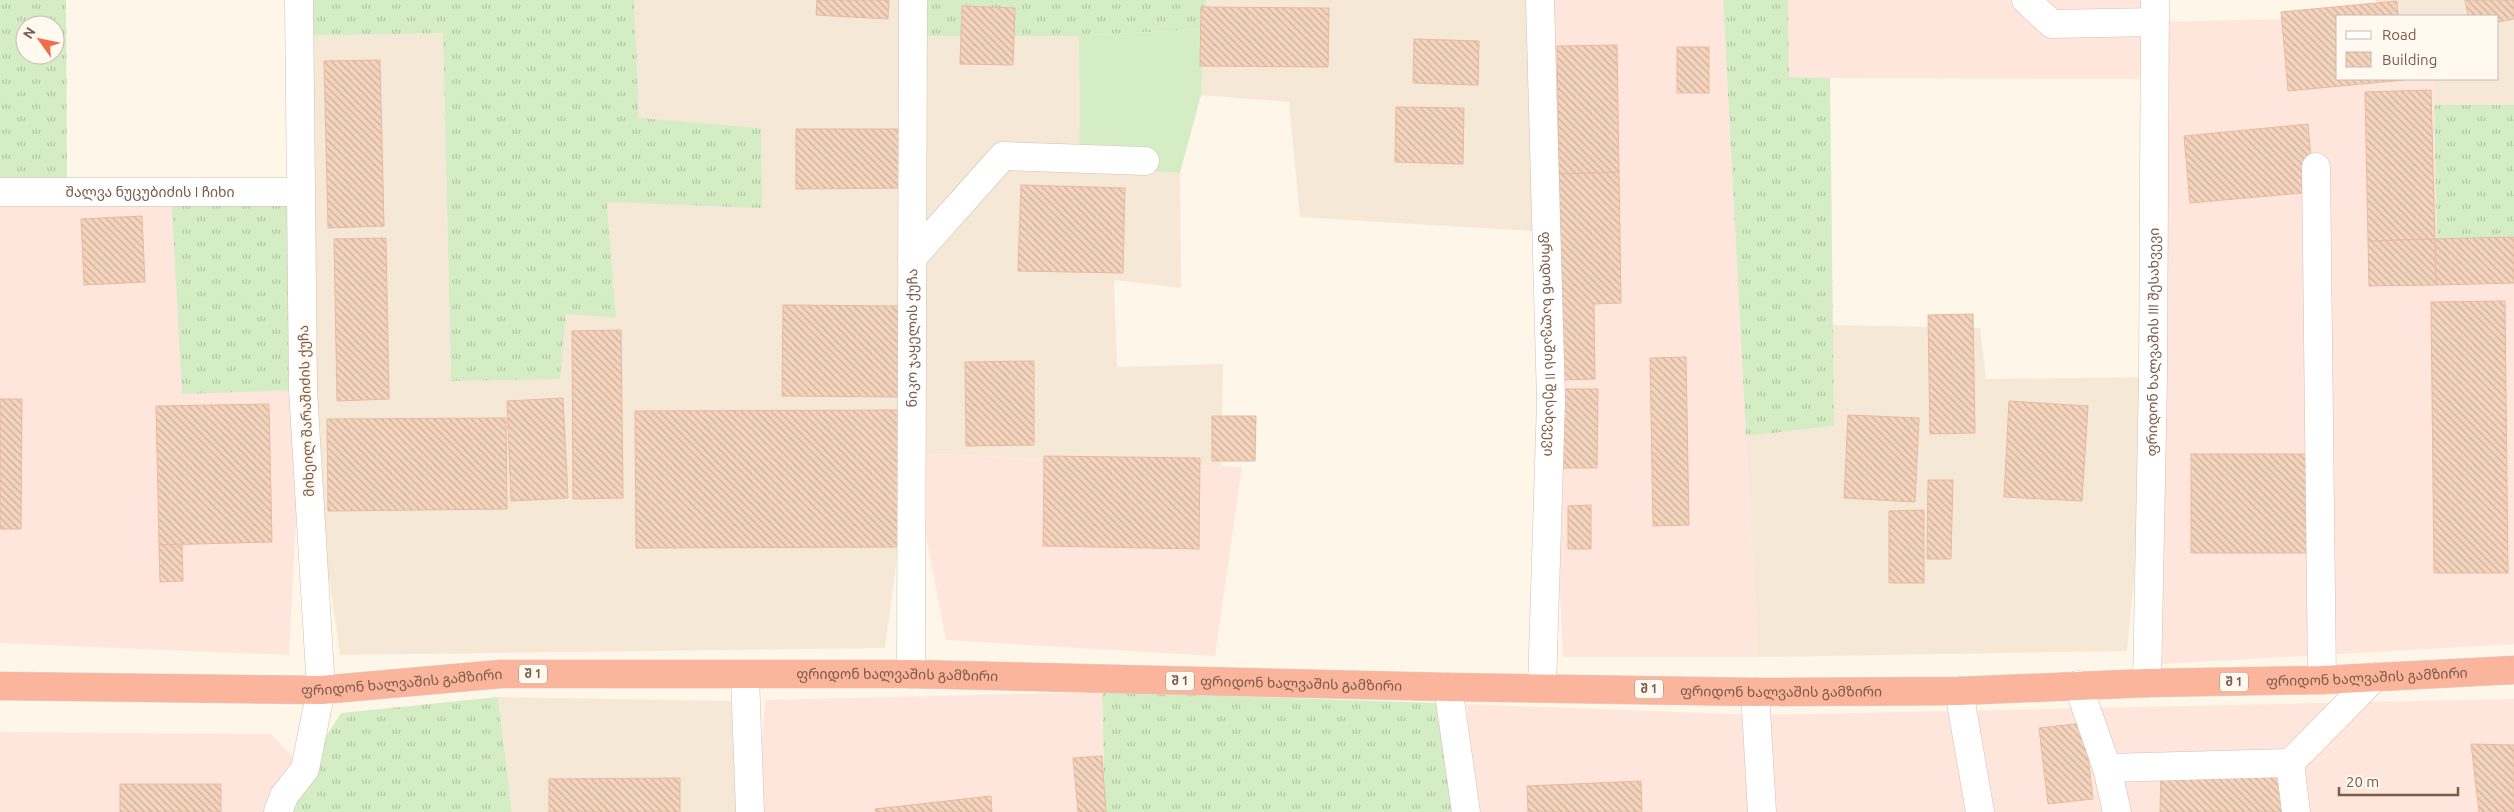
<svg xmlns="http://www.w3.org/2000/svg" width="2514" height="812" viewBox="0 0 2514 812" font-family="Ubuntu,'Noto Sans Georgian',sans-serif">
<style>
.residential{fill:#f6e8d6}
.commercial{fill:#ffe6dc}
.grass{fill:url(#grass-tufts);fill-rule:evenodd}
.garden{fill:#d5edc5}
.building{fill:url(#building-back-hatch);stroke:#e9ba9d}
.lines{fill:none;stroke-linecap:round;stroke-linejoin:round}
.minor-casing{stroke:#d4bfb0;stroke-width:29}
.highway-casing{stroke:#ddd4d0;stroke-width:29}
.minor{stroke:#fff;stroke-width:28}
.highway{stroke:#fbb59c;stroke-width:28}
.labels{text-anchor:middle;stroke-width:4;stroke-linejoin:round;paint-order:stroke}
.shield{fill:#fff9f0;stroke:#a38a7c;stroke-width:1}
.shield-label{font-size:12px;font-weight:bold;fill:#7b5b4a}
.street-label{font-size:14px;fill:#7b5b4a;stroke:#fff9f0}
</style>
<defs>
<pattern id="grass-tufts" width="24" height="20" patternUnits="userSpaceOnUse" patternTransform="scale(1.25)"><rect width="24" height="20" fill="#d5edc5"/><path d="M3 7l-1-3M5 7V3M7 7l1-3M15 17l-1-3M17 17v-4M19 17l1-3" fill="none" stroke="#b2c3a2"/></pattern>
<pattern id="building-back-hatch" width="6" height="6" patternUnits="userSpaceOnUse" patternTransform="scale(1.25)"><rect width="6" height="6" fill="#f5d4be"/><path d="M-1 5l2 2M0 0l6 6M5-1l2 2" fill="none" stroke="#cbaf9c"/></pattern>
</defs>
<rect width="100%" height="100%" fill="#fef6e9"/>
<g class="residential">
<path d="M634,0H913V36H1079L1081,167L1180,173L1181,288L1114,280L1117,367L1223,364L1221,466L911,453L885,648L340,655L303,390L300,36L443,33L451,381L566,314L616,318L607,202L761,129L639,119Z"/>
<path d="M1206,0H1540L1546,232L1300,217L1289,102L1201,95Z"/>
<path d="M2376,0H2514V105H2434V79H2498V16H2377Z"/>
<path d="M1832,325L1980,328L1986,379L2153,377L2127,651L1758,657L1746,436L1834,426Z"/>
<path d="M498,697L731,701L744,812H512Z"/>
</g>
<g class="commercial">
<path d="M1540,0H1723L1758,657H1563L1551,401Z"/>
<path d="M1788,0H2155V22L2338,18V79H2434L2437,243L2514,240V644L2162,664L2155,79L1789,78Z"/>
<path d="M0,192H171L303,390L289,655L0,643Z"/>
<path d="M910,453L1242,467L1215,656L946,640Z"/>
<path d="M1102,692L1105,812H757L765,700Z"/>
<path d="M2514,699V812H1475L1466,704L1761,715Z"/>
<path d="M0,732L271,734L305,769L278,812H0Z"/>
</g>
<g class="grass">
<path d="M0,0H66L67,192H0ZM25,25H55V55H25Z"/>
<path d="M299,0H634L639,118L761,128L762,208L607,202L616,318L566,314L560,379L451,381L443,33L300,36Z"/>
<path d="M913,0H1206L1204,29L1079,36H913Z"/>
<path d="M1723,0H1788L1789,77L1830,78L1834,426L1746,436Z"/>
<path d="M2434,105H2514V240L2437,243Z"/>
<path d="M171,192H300L303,390L182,394Z"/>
<path d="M1102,692L1438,703L1459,812H1105Z"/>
<path d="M498,697L512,812H278L341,713Z"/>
</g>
<path class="garden" d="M1204,29L1201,95L1180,173L1080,167L1079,36Z"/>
<g class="building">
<path d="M817,0H889L888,19L816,15Z"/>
<path d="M2465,0H2514V19L2498,22V16H2468Z"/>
<path d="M2397,1L2398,16H2338V79L2404,80L2288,91L2281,12Z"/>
<path d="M962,6L1015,8L1013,65L960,64Z"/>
<path d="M1201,7L1329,8L1328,67L1200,66Z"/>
<path d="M1414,39L1479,41L1478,85L1413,83Z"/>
<path d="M1617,45L1619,172L1559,174L1557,46Z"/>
<rect x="1677" y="47" width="32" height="46"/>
<path d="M380,60L384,226L328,228L324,61Z"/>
<path d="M2431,90L2435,239L2368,241L2365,92Z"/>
<path d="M1396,107L1464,108L1463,164L1395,162Z"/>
<path d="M2308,124L2314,192L2190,203L2184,136Z"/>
<path d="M796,129H900V188L796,189Z"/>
<path d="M1619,172L1621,303L1594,304L1595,379L1562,380L1559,174Z"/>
<path d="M1021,185L1125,188L1123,273L1018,271Z"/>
<path d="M142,216L145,282L84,285L81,219Z"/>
<path d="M2514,237V283L2436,285L2435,239Z"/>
<path d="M386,238L389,399L337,401L334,239Z"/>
<path d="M2435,239L2436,285L2369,286L2368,241Z"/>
<path d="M2505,301L2508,573H2434L2431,302Z"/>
<path d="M783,305L902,306L901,397L782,396Z"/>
<path d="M1973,314L1975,433L1930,434L1928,315Z"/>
<path d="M621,330L623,498L573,499L572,331Z"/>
<path d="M1686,357L1689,525L1653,526L1650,358Z"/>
<path d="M1034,361V445L966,446L965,362Z"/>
<path d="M1562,389H1598L1597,468H1561Z"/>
<path d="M563,398L568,498L511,501L507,401Z"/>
<path d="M0,399H22L21,529H0Z"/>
<path d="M2009,401L2088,406L2082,501L2004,497Z"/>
<path d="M269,404L272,542L159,545L156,406Z"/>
<path d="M902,410L903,547L636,548L635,411Z"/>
<path d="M1848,415L1919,418L1915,502L1844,498Z"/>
<path d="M1212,416H1256L1255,461H1212Z"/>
<path d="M506,418L507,509L328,511L327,419Z"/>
<rect x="2191" y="454" width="120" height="99"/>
<path d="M1044,456L1200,458L1199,549L1043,546Z"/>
<path d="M1928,480H1953L1951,559H1927Z"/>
<path d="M1591,505V549H1568V506Z"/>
<path d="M1924,510V583H1889V511Z"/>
<path d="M182,544L183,581L160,582L159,545Z"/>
<path d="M2084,723L2093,799L2048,804L2039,728Z"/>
<path d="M2471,744L2514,745V812H2479Z"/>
<path d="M1102,756L1106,812H1078L1073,758Z"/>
<path d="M2161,771H2284L2283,812H2160Z"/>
<path d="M680,778V812H549V779Z"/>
<path d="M1641,781L1642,812H1528L1527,786Z"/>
<rect x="120" y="784" width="101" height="28"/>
<path d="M991,796L992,812H876L875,809Z"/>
</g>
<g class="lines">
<g class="minor-casing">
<g id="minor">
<path id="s1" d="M1540,0L1551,401L1542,687"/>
<path d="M2026,0L2052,24L2155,22"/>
<path d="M2316,167L2322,680"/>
<path id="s2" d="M0,192H300"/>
<path d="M912,258L1003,156L1145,161"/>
<path id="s3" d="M911,674L913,0"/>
<path d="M745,676L750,812"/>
<path id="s4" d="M2147,683L2153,377L2155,0"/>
<path d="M2078,685L2107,768L2117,812"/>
<path d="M1448,687L1466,812"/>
<path d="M1959,691L1980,812"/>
<path d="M1755,692L1762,812"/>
<path d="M2290,763L2296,812"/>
<path d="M2107,768L2290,763L2375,677"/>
<path d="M278,812L284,796L305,769L321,690L303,390L299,0"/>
</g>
</g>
<g class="highway-casing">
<g id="highway">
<path id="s5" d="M0,686L321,690L501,674H911L1448,687L1755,692L1959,691L2147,683L2322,680L2514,670"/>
</g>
</g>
<use href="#minor" class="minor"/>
<use href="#highway" class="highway"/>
</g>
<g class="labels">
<g class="shield">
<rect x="519" y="664.5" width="28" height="19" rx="4"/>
<rect x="1166" y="671.5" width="28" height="19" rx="4"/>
<rect x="2220" y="672.5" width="28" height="19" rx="4"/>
<rect x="1635" y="679.5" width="28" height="19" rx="4"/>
</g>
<g class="shield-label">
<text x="533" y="678">შ 1</text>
<text x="1180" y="685">შ 1</text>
<text x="2234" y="686">შ 1</text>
<text x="1649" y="693">შ 1</text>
</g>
<g class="street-label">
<text dy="5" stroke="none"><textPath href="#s2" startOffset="150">შალვა ნუცუბიძის I ჩიხი</textPath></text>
<text dy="5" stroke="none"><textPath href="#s3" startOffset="336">ნიკო ჯაყელის ქუჩა</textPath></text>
<text dy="5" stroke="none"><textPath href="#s4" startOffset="341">ფრიდონ ხალვაშის III შესახვევი</textPath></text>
<text dy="5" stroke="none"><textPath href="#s1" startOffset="344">ფრიდონ ხალვაშის II შესახვევი</textPath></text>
<text transform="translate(306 411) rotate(-92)" y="5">მიხეილ შარაშიძის ქუჩა</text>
<text dy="5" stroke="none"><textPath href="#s5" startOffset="898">ფრიდონ ხალვაშის გამზირი</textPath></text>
<text dy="5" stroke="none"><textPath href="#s5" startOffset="2368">ფრიდონ ხალვაშის გამზირი</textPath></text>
<text dy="5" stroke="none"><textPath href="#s5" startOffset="402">ფრიდონ ხალვაშის გამზირი</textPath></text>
<text dy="5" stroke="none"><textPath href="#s5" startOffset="1302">ფრიდონ ხალვაშის გამზირი</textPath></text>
<text dy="5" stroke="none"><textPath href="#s5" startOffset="1782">ფრიდონ ხალვაშის გამზირი</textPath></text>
</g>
</g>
<rect x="2336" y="15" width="162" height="65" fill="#fff9f0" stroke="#cabaae"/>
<rect x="2346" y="31" width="25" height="8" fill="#ffffff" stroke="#cabaae"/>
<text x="2382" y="40" font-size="15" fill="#7b5b4a">Road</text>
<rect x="2346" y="52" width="25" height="15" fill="url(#building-back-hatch)" stroke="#cabaae"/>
<text x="2382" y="65" font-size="15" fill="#7b5b4a">Building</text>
<g transform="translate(40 40) rotate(303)"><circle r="24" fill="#fff9f0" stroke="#cabaae"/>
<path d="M0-4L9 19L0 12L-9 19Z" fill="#ef6d47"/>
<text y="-8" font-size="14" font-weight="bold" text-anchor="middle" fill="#7b5b4a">N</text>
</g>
<path d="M2339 787v8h119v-8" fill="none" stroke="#7b5b4a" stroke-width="2.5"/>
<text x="2346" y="787" font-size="15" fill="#7b5b4a" stroke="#fff9f0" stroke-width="4" paint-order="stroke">20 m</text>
</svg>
